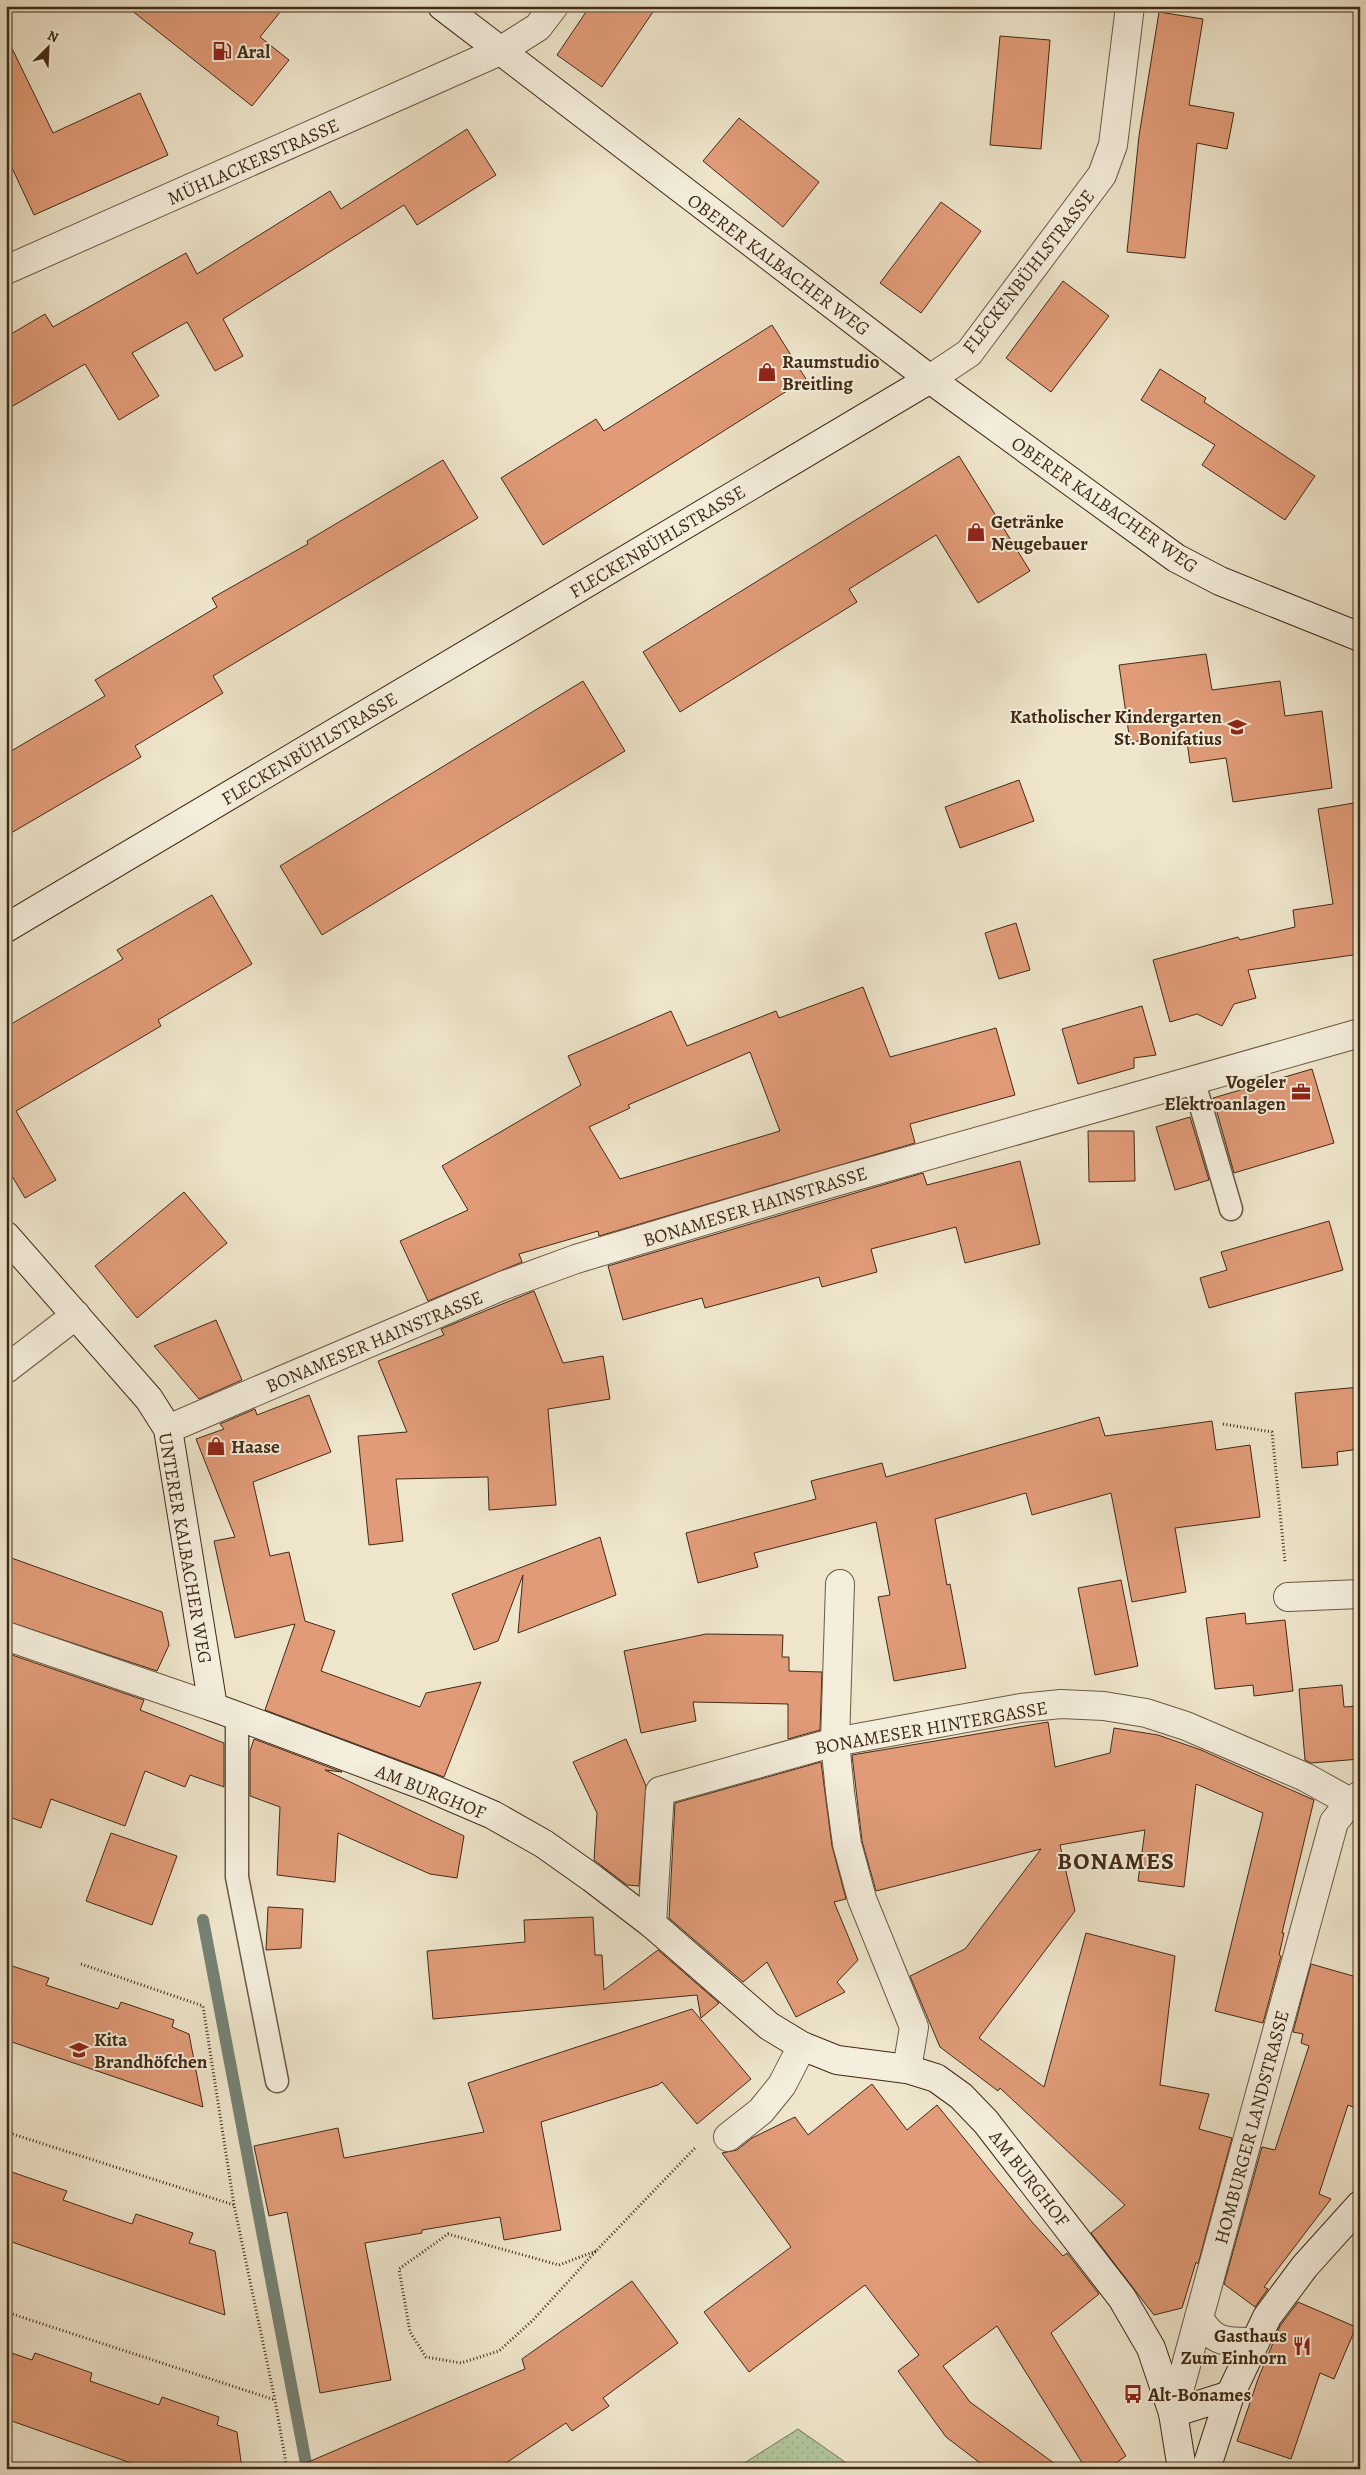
<svg xmlns="http://www.w3.org/2000/svg" width="1366" height="2475" viewBox="0 0 1366 2475" font-family="Alegreya,serif">
<style>
.grass{fill:url(#grass-dots);stroke:#7a7858}
.lines{fill:none;stroke-linecap:round;stroke-linejoin:round}
.stream{stroke:#768375;stroke-width:12}
.building{fill:#e19b78;stroke:#412a15;fill-rule:evenodd}
.lane-casing{stroke:#6c5942;stroke-width:25}
.street-casing{stroke:#6c5942;stroke-width:30}
.secondary-casing{stroke:#412a15;stroke-width:30}
.path{stroke:#412a15;stroke-width:3;stroke-dasharray:1 2.5;stroke-linecap:butt}
.lane{stroke:#f4eedd;stroke-width:22}
.street{stroke:#f4eedd;stroke-width:28}
.secondary{stroke:#f4eedd;stroke-width:28}
.labels{text-anchor:middle;stroke-width:4;stroke-linejoin:round;paint-order:stroke}
.poi-label{font-size:19px;font-weight:bold;fill:#412a15;stroke:#f4eedd;text-anchor:start}
.street-label{font-size:19px;fill:#412a15;stroke:#f4eedd}
.district-label{font-size:24px;font-weight:bold;letter-spacing:1px;fill:#412a15;stroke:#f4eedd}
</style>
<defs>
<pattern id="grass-dots" width="8" height="8" patternUnits="userSpaceOnUse" patternTransform="scale(1.25)"><rect width="8" height="8" fill="#b2c69c"/><path d="M2 2h.1M6 6h.1" fill="none" stroke="#9aaa86" stroke-width="1.8" stroke-linecap="round"/></pattern>
</defs>
<rect width="100%" height="100%" fill="#eee5cb"/>
<filter id="stains"><feTurbulence type="fractalNoise" baseFrequency=".004" numOctaves="4"/><feColorMatrix values="0 0 0 0 .2 0 0 0 0 .09 0 0 0 0 .02 0 0 0 .5 -.17"/></filter>
<radialGradient id="worn" r=".72"><stop offset=".6" stop-color="#630" stop-opacity="0"/><stop offset="1" stop-color="#630" stop-opacity=".3"/></radialGradient>
<path class="grass" d="M798,2429L855,2469H735Z"/>
<g class="lines">
<path class="stream" d="M203,1920L307,2469"/>
</g>
<g class="building">
<path d="M126,6H285L260,37L289,60L252,106Z"/>
<path d="M590,6H657L602,87L557,55Z"/>
<path d="M1159,12L1203,19L1189,105L1234,113L1227,149L1197,143L1185,258L1127,252L1139,136Z"/>
<path d="M6,36L53,133L140,93L168,155L34,215L6,155Z"/>
<path d="M1000,36L1050,40L1041,149L990,145Z"/>
<path d="M739,118L819,182L783,227L703,161Z"/>
<path d="M467,129L496,175L417,225L404,205L223,319L243,356L215,371L187,322L132,353L159,396L119,420L85,364L6,410V337L45,314L53,327L186,253L197,274L330,191L341,209Z"/>
<path d="M941,202L981,231L921,313L880,283Z"/>
<path d="M1063,281L1109,316L1051,392L1006,358Z"/>
<path d="M772,325L806,379L543,545L501,478L596,419L604,431Z"/>
<path d="M1160,369L1206,398L1204,402L1315,476L1285,520L1202,465L1215,445L1141,400Z"/>
<path d="M959,456L1030,571L978,603L936,535L849,589L857,602L680,712L643,652Z"/>
<path d="M443,460L478,518L213,676L223,693L135,746L141,757L6,836V754L105,696L95,680L217,607L212,598L308,544L307,541Z"/>
<path d="M1206,654L1212,690L1280,681L1285,716L1322,711L1332,788L1233,802L1226,758L1190,763L1186,735L1130,742L1119,665Z"/>
<path d="M583,681L625,751L322,935L280,866Z"/>
<path d="M1019,780L1034,821L960,848L945,807Z"/>
<path d="M1360,802V954L1248,970L1256,998L1234,1004L1222,1026L1197,1014L1170,1022L1153,960L1238,937L1240,940L1295,927L1293,910L1333,904L1318,809Z"/>
<path d="M212,895L252,964L158,1020L161,1026L16,1111L56,1180L25,1198L6,1166V1027L123,959L117,950Z"/>
<path d="M1016,923L1030,970L999,979L985,933Z"/>
<path d="M863,987L890,1057L996,1028L1015,1095L910,1124L915,1143L599,1236L598,1231L519,1254L522,1262L428,1301L400,1241L468,1210L442,1166L581,1085L568,1056L671,1011L687,1046L776,1011L779,1018ZM750,1052L780,1131L620,1179L589,1127L630,1108L628,1105Z"/>
<path d="M1142,1006L1156,1055L1134,1058V1068L1078,1084L1062,1029Z"/>
<path d="M1312,1069L1334,1143L1234,1173L1213,1098Z"/>
<path d="M1190,1117L1209,1180L1175,1190L1156,1127Z"/>
<path d="M1088,1131H1134L1135,1181L1089,1182Z"/>
<path d="M1020,1161L1040,1244L965,1263L956,1227L871,1249L877,1272L822,1287L819,1277L705,1308L702,1298L623,1320L608,1266L923,1173L927,1185Z"/>
<path d="M184,1192L227,1243L137,1318L95,1266Z"/>
<path d="M1329,1221L1343,1270L1209,1308L1200,1278L1227,1270L1221,1252Z"/>
<path d="M534,1291L563,1363L603,1356L610,1399L548,1409L556,1505L489,1510L488,1477L396,1479L403,1541L369,1545L358,1436L407,1432L378,1361L444,1335L441,1329Z"/>
<path d="M216,1320L242,1380L199,1399L154,1346Z"/>
<path d="M1360,1387V1449L1337,1452L1338,1465L1302,1468L1295,1393Z"/>
<path d="M309,1395L331,1452L253,1482L270,1556L289,1552L305,1621L335,1631L321,1671L420,1707L426,1693L481,1682L444,1777L265,1710L295,1624L235,1638L214,1541L235,1537L196,1439L224,1429L220,1424L255,1409L257,1415Z"/>
<path d="M1099,1417L1105,1436L1212,1421L1216,1450L1250,1445L1260,1517L1175,1528L1186,1592L1132,1602L1111,1493L1032,1515L1026,1493L935,1519L947,1585L950,1584L966,1668L894,1681L878,1597L890,1595L876,1522L754,1553L758,1567L698,1583L686,1533L816,1499L811,1481L882,1463L886,1477Z"/>
<path d="M600,1537L616,1595L518,1633L523,1575L498,1641L474,1650L452,1594Z"/>
<path d="M6,1556L162,1612L169,1645L157,1671L6,1621Z"/>
<path d="M1121,1580L1138,1666L1095,1675L1078,1588Z"/>
<path d="M1245,1613L1246,1624L1285,1620L1293,1691L1254,1696L1253,1685L1215,1689L1206,1618Z"/>
<path d="M706,1634L783,1635L782,1657H789V1671L822,1672L820,1730L788,1739V1704L693,1702L696,1721L641,1733L624,1651Z"/>
<path d="M6,1653L144,1700L140,1710L224,1743V1787L190,1775L185,1787L145,1771L125,1826L51,1799L41,1828L6,1816Z"/>
<path d="M1342,1685L1344,1707L1360,1706V1759L1311,1763L1305,1760L1299,1689Z"/>
<path d="M1048,1722L1055,1767L1110,1753L1114,1728L1158,1735L1201,1750L1314,1800L1282,1933H1284L1279,1955L1281,1956L1263,2023L1215,2011L1263,1813L1196,1784L1184,1887L1138,1881L1145,1830L1060,1845L1075,1911L979,2038L1044,2087L1086,1933L1175,1956L1160,2085L1209,2094L1199,2129L1232,2138L1198,2264L1196,2262L1182,2308L1154,2315L1091,2233L1125,2205L1000,2088L998,2091L940,2047L910,1976L965,1949L1041,1849L876,1891L862,1841L852,1755Z"/>
<path d="M254,1739L342,1772L325,1770L464,1836L457,1878L430,1874L338,1833L335,1882L277,1875L280,1807L250,1796V1751Z"/>
<path d="M626,1739L646,1786L639,1886L627,1885L594,1860L597,1813L573,1762Z"/>
<path d="M821,1762L832,1846L846,1899L834,1902L858,1960L837,1982L845,1992L796,2017L767,1962L743,1982L669,1918L675,1803Z"/>
<path d="M111,1833L177,1856L152,1925L86,1901Z"/>
<path d="M268,1907L303,1909L301,1948L266,1950Z"/>
<path d="M593,1917L595,1955H602L604,1990L658,1950L719,2003L701,2018L697,1995L433,2019L427,1951L525,1942L524,1920Z"/>
<path d="M6,1964L49,1978L46,1985L118,2009L121,2002L174,2020L172,2027L189,2034L203,2107L6,2040Z"/>
<path d="M1311,1964L1360,1978V2110L1348,2105L1319,2194L1331,2199L1264,2287L1268,2289L1255,2307L1224,2284L1262,2147L1275,2150L1309,2046L1301,2043L1303,2034L1293,2032Z"/>
<path d="M692,2009L751,2079L697,2124L662,2082L658,2085L541,2122L561,2230L504,2240L500,2217L422,2230V2233L365,2243L391,2380L320,2393L287,2212L269,2216L254,2146L338,2128L344,2158L484,2132L468,2083Z"/>
<path d="M872,2084L907,2130L937,2105L1032,2222L1063,2256L1067,2253L1099,2294L1051,2333L1126,2456L1107,2469H1086L997,2326L943,2366L970,2402L1062,2469H988L946,2437L898,2371L919,2355L865,2285L749,2372L704,2312L791,2247L722,2153L737,2150L752,2138L795,2117L808,2135Z"/>
<path d="M6,2170L67,2191L63,2200L97,2212L132,2224L136,2214L193,2233L189,2243L215,2251L225,2315L6,2240Z"/>
<path d="M632,2281L678,2343L603,2398L609,2406L572,2431L566,2423L497,2469H292L525,2369L522,2359Z"/>
<path d="M1298,2302L1356,2327L1334,2379L1320,2373L1291,2459L1237,2441L1258,2379L1280,2326Z"/>
<path d="M6,2351L32,2360L35,2353L92,2373L90,2381L159,2405L162,2397L219,2417L217,2425L237,2432L242,2469H148L6,2419Z"/>
</g>
<g class="lines">
<g class="lane-casing">
<g id="lane">
<path d="M1193,1079L1231,1209"/>
<path d="M237,1716V1877L277,2081"/>
</g>
</g>
<g class="street-casing">
<g id="street">
<path d="M6,270L500,51L538,27L554,6"/>
<path d="M930,379L969,353L1102,175L1113,145L1130,6"/>
<path d="M6,1369L76,1315"/>
<path d="M168,1429L502,1286L576,1259L831,1183L1360,1033"/>
<path d="M840,1584L835,1742L840,1792L847,1844L862,1899L914,2027L907,2069"/>
<path d="M1288,1597L1360,1594"/>
<path d="M6,1636L213,1707"/>
<path d="M652,1924L660,1791L835,1742L1021,1708L1061,1704L1104,1706L1146,1713L1186,1726L1305,1777L1350,1802"/>
<path d="M728,2137L761,2111L782,2085L802,2046"/>
<path d="M1199,2318C1214,2344 1227,2342 1255,2342"/>
<path d="M1173,2413L1334,1822L1350,1802L1360,1795"/>
</g>
</g>
<g class="secondary-casing">
<g id="secondary">
<path d="M442,6L930,379L1176,558L1220,581L1360,637"/>
<path d="M6,928L930,379"/>
<path d="M6,1236L149,1399L168,1429L213,1707L430,1788L493,1815L544,1844L592,1878L652,1924L769,2026L802,2046L837,2060L907,2069L936,2078L961,2096L986,2122L1122,2298L1151,2348L1173,2413L1182,2469"/>
<path d="M1173,2413L1230,2395"/>
<path d="M1206,2469L1230,2395L1267,2317L1305,2266L1360,2205"/>
</g>
</g>
<g class="path">
<path d="M1223,1424L1272,1432L1285,1562"/>
<path d="M81,1964L203,2006L234,2205L275,2400L287,2469"/>
<path d="M6,2132L234,2205"/>
<path d="M596,2251L559,2265L448,2234L399,2269L410,2332L426,2357L461,2363L499,2351L533,2320L596,2251L695,2148"/>
<path d="M6,2312L275,2400"/>
</g>
<use href="#lane" class="lane"/>
<use href="#street" class="street"/>
<use href="#secondary" class="secondary"/>
</g>
<defs>
<g id="fuel-bare" transform="scale(1.5)"><path d="M-5.5-6h7V0h2V4h1.3V-2.5L3-4.5l.8-.8L6-3V5H2.5V1h-1V6h-7ZM-4.2-4.7v3.2H.2V-4.7Z" fill="#8f2418" stroke="#f4eedd" stroke-width="2.5" paint-order="stroke"/></g>
<g id="shop-bare" transform="scale(1.5)"><path d="M-5-2.5h2.3a2.7 3.5 0 0 1 5.4 0H5L5.5 6h-11ZM-1.5-2.5h3a1.5 2.3 0 0 0-3 0Z" fill="#8f2418" stroke="#f4eedd" stroke-width="2.5" paint-order="stroke"/></g>
<g id="school-bare" transform="scale(1.5)"><path d="M0-5L7-2L0 1L-7-2ZM-4 1L0 2.5L4 1V4Q0 6-4 4Z" fill="#8f2418" stroke="#f4eedd" stroke-width="2.5" paint-order="stroke"/></g>
<g id="office-bare" transform="scale(1.5)"><path d="M-6-3h4V-5.5h4V-3h4V5H-6ZM-1-4.5V-3h2v-1.5ZM-6 0V1H6V0Z" fill="#8f2418" stroke="#f4eedd" stroke-width="2.5" paint-order="stroke"/></g>
<g id="restaurant-bare" transform="scale(1.5)"><path d="M-5-6h1v4h1v-4h1v4h1v-4h1v5L-1.5 .5V6h-2V.5L-5-1ZM5-6V6H3V1.5H1.5Q1.5-4 5-6Z" fill="#8f2418" stroke="#f4eedd" stroke-width="2.5" paint-order="stroke"/></g>
<g id="bus-bare" transform="scale(1.5)"><path d="M-5-6H5V4H4V6H2V4H-2V6H-4V4H-5ZM-3.5-4V0h7V-4ZM-3.5 1.2v1.5H-2V1.2ZM2 1.2v1.5H3.5V1.2Z" fill="#8f2418" stroke="#f4eedd" stroke-width="2.5" paint-order="stroke"/></g>
</defs>
<g fill-rule="evenodd">
<use href="#fuel-bare" x="222" y="51"/>
<use href="#shop-bare" x="767" y="372"/>
<use href="#shop-bare" x="976" y="532"/>
<use href="#school-bare" x="1237" y="727"/>
<use href="#office-bare" x="1301" y="1092"/>
<use href="#shop-bare" x="216" y="1446"/>
<use href="#school-bare" x="79" y="2050"/>
<use href="#restaurant-bare" x="1302" y="2346"/>
<use href="#bus-bare" x="1133" y="2394"/>
</g>
<g class="labels">
<g class="poi-label">
<text x="237" y="58">Aral</text>
<text x="782" y="368">Raumstudio<tspan x="782" dy="22">Breitling</tspan></text>
<text x="991" y="528">Getränke<tspan x="991" dy="22">Neugebauer</tspan></text>
<text x="1222" y="723" text-anchor="end">Katholischer Kindergarten<tspan x="1222" dy="22">St. Bonifatius</tspan></text>
<text x="1286" y="1088" text-anchor="end">Vogeler<tspan x="1286" dy="22">Elektroanlagen</tspan></text>
<text x="231" y="1453">Haase</text>
<text x="94" y="2046">Kita<tspan x="94" dy="22">Brandhöfchen</tspan></text>
<text x="1287" y="2342" text-anchor="end">Gasthaus<tspan x="1287" dy="22">Zum Einhorn</tspan></text>
<text x="1148" y="2401">Alt-Bonames</text>
</g>
<g class="street-label">
<text transform="translate(253 161) rotate(-24)" y="7">MÜHLACKERSTRASSE</text>
<text transform="translate(779 264) rotate(37)" y="7">OBERER KALBACHER WEG</text>
<text transform="translate(1028 271) rotate(-52)" y="7">FLECKENBÜHLSTRASSE</text>
<text transform="translate(1105 504) rotate(35)" y="7">OBERER KALBACHER WEG</text>
<text transform="translate(657 541) rotate(-31)" y="7">FLECKENBÜHLSTRASSE</text>
<text transform="translate(309 748) rotate(-31)" y="7">FLECKENBÜHLSTRASSE</text>
<text transform="translate(755 1206) rotate(-17)" y="7">BONAMESER HAINSTRASSE</text>
<text transform="translate(374 1341) rotate(-23)" y="7">BONAMESER HAINSTRASSE</text>
<text transform="translate(186 1548) rotate(80)" y="7">UNTERER KALBACHER WEG</text>
<text transform="translate(931 1727) rotate(-10)" y="7">BONAMESER HINTERGASSE</text>
<text transform="translate(431 1791) rotate(22)" y="7">AM BURGHOF</text>
<text transform="translate(1251 2127) rotate(-75)" y="7">HOMBURGER LANDSTRASSE</text>
<text transform="translate(1030 2178) rotate(52)" y="7">AM BURGHOF</text>
</g>
<g class="district-label">
<text x="1116" y="1869">BONAMES</text>
</g>
</g>
<rect width="1366" height="2475" fill="none" stroke="#eee5cb" stroke-width="25"/>
<rect x="8" y="8" width="1351" height="2460" fill="none" stroke="#412a15" stroke-width="2.5"/>
<rect x="12" y="12" width="1341" height="2450" fill="none" stroke="#412a15"/>
<g transform="translate(48 48) rotate(24)" stroke="#f4eedd" stroke-width="4" paint-order="stroke">
<path d="M0-4L9 19L0 12L-9 19Z" fill="#412a15"/>
<text y="-8" font-size="14" font-weight="bold" text-anchor="middle" fill="#412a15">N</text>
</g>
<rect width="100%" height="100%" filter="url(#stains)"/>
<rect width="100%" height="100%" fill="url(#worn)"/>
</svg>
